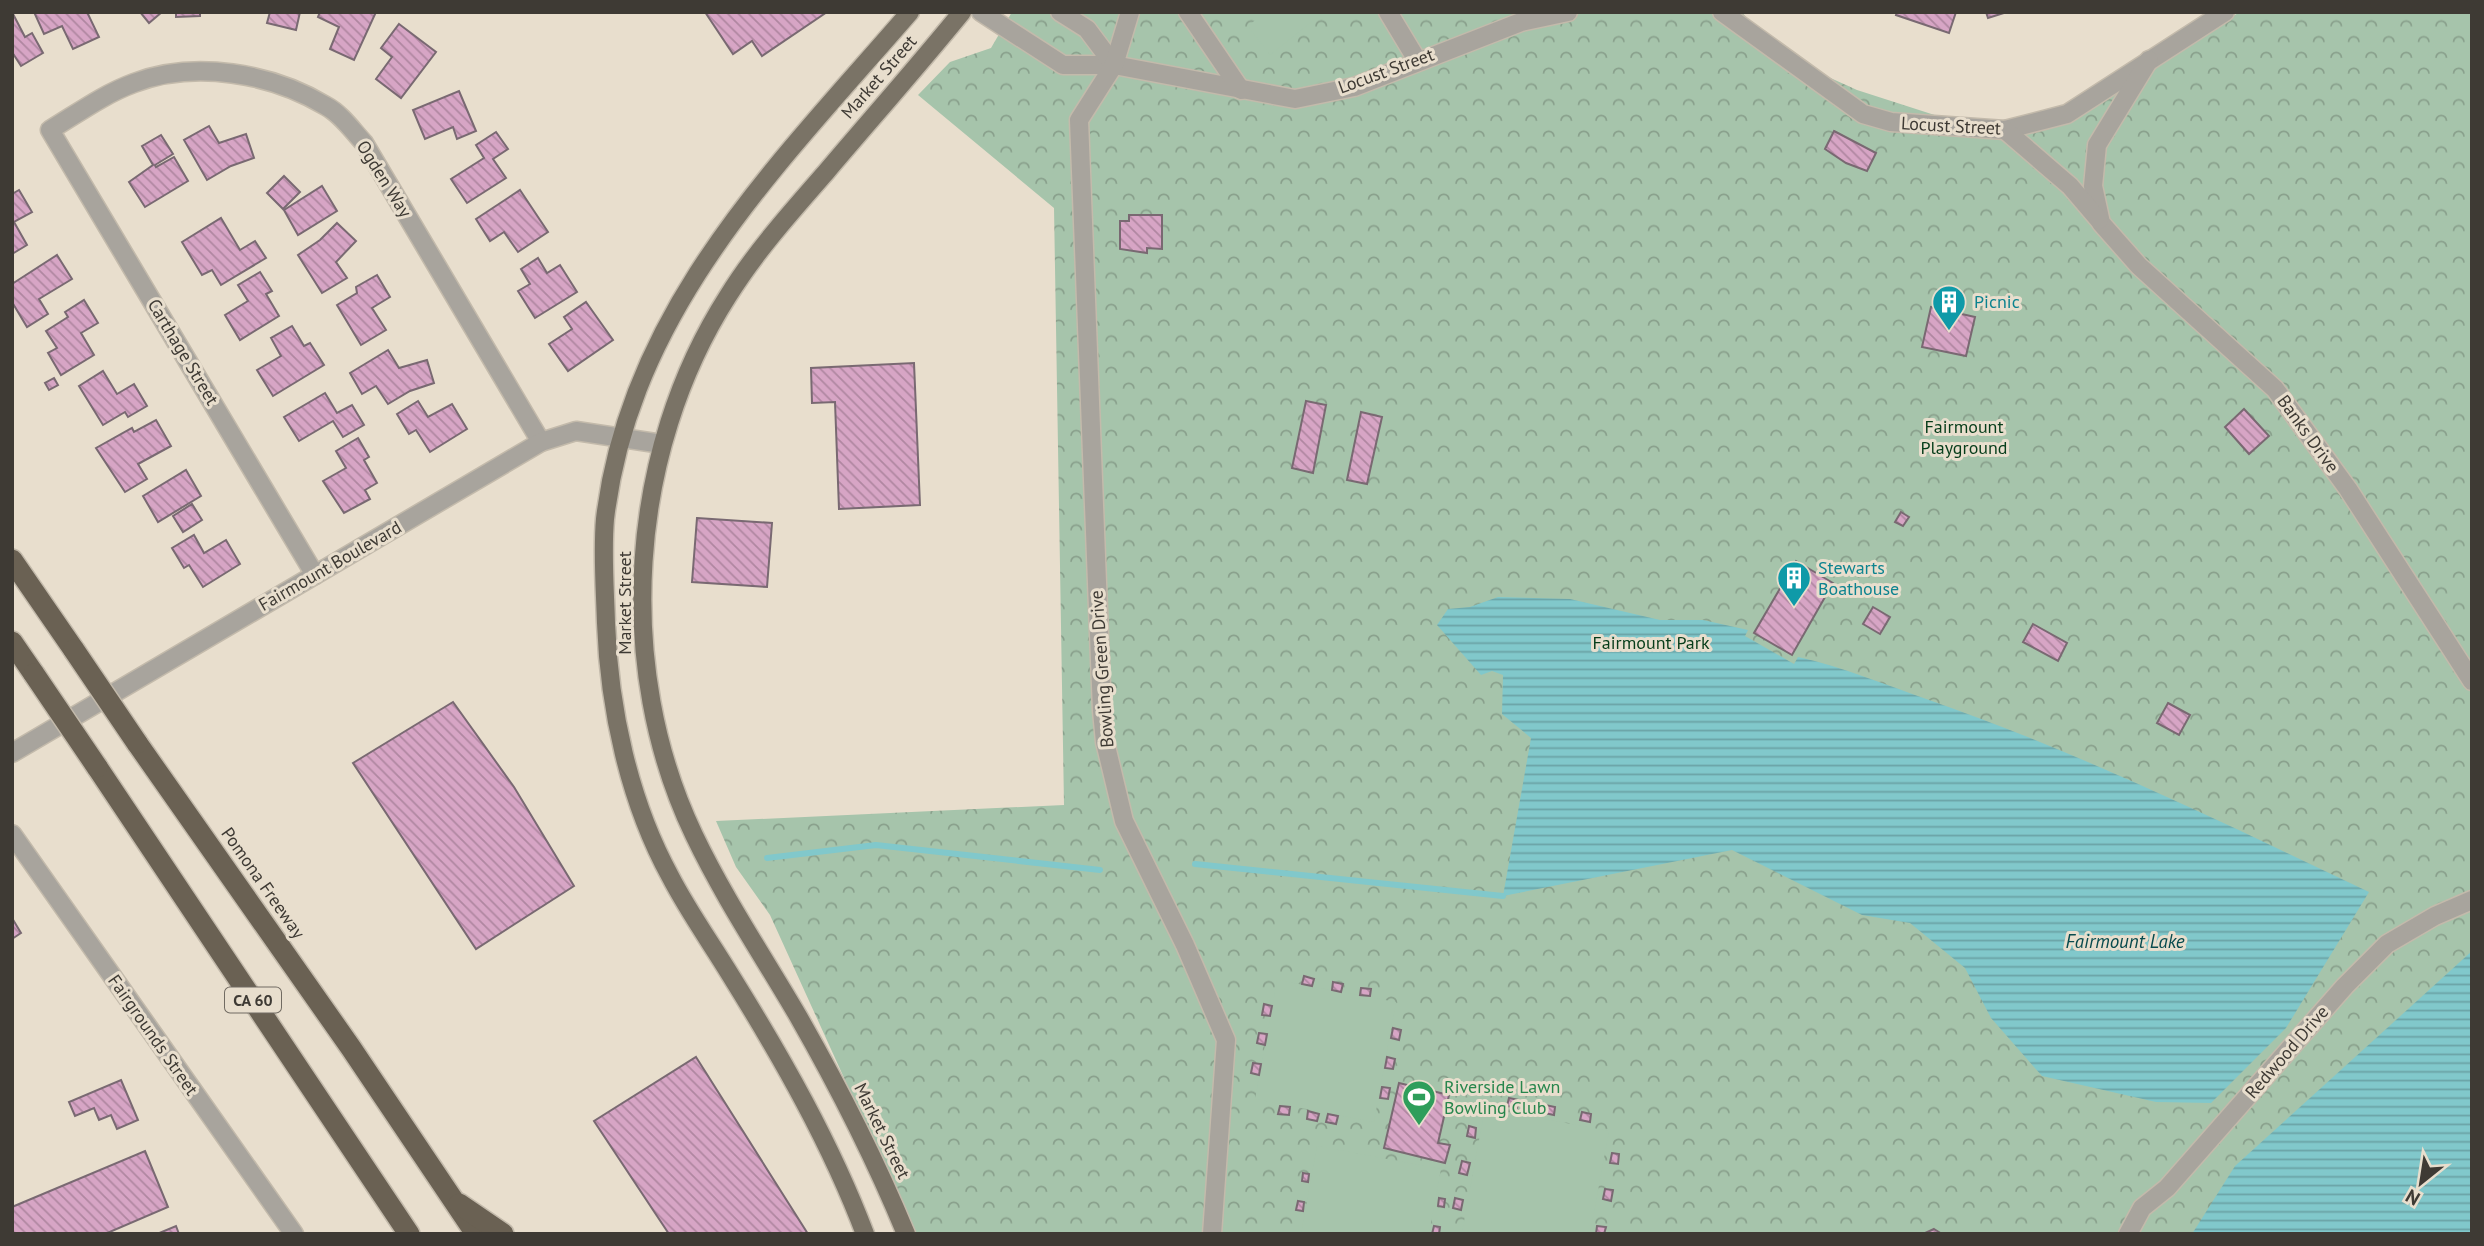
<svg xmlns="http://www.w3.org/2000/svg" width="2484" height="1246" viewBox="0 0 2484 1246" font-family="'PT Sans',sans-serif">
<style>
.park{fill:url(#park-crowns)}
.pitch{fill:#a6c4ab}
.water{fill:url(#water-rules)}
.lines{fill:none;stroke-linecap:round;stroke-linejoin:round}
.stream{stroke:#81c8cb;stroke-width:6}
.building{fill:url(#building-back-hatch);stroke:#796972;stroke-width:2}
.minor-casing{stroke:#c3baab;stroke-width:21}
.major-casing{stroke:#c3baab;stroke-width:21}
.highway-casing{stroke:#c3baab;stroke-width:24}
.minor{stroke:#a8a49d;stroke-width:18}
.major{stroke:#7a7366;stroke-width:18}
.highway{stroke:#6a6153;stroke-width:21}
.highway-bridge-casing{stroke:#c3baab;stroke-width:24;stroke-linecap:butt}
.highway-bridge{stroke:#6a6153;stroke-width:21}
.labels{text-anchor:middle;stroke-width:6;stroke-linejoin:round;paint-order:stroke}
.shield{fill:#e8decd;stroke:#716b62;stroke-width:2}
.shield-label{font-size:16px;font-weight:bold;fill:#3e3a34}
.street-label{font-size:18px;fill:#3e3a34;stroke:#e8decd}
.culture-label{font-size:18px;fill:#0d838f;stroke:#e8decd;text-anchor:start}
.park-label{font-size:18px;fill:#063d1a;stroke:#e8decd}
.leisure-label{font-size:18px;fill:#27864d;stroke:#e8decd;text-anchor:start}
.water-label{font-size:19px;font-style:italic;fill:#084b4e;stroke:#e8decd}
</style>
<defs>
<pattern id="park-crowns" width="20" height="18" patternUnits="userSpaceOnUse" patternTransform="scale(1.75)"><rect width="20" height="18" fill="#a6c4ab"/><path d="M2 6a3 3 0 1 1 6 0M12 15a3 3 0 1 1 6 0" fill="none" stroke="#89a08c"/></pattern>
<pattern id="water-rules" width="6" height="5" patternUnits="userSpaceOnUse" patternTransform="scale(1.75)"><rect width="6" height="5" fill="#81c8cb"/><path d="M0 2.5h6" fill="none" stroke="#6ba3a6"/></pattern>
<pattern id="building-back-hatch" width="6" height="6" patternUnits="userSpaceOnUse" patternTransform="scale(1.75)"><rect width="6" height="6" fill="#d7a5c5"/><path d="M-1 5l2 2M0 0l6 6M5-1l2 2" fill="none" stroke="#b087a1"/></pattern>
</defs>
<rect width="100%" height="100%" fill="#e8decd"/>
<path class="park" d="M1012,12H1742L1755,29L1804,66L1857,90L1978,129L2037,121L2139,71L2240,12H2472V1234H915L770,915L736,867L716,821L1064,805L1054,208L918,95L950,62L991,48Z"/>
<g class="pitch">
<path d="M1265,12H1324L1270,55L1248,26Z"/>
<path d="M1277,980L1396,1002L1374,1122L1255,1099Z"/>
<path d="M1485,1108L1609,1131L1590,1234L1462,1232Z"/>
<path d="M1317,1146L1441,1169L1429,1234H1301Z"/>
</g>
<g class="water">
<path d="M1498,597L1570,599L1660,620H1703L1748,630L1745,636L1794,664L1798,657C1843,667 1886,685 1929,700C2081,753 2224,823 2369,892L2286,1028L2211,1103L2156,1102L2042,1076L1991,1018L1965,968L1910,923L1862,915L1732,850L1503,896L1531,738L1502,714L1503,675L1492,671L1481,675L1437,625L1448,609L1470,607Z"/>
<path d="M2472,951V1234H2192L2235,1166Z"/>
</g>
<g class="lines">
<g class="stream">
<path d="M767,858L876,845L1100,870"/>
<path d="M1195,864L1503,896"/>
</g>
</g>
<g class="building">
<path d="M12,12L25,37L32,33L43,53L21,66L12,52Z"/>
<path d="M34,12H87L99,37L73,49L62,26L44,34Z"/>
<path d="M140,12H162L149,23Z"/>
<path d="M176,12H200V16L176,17Z"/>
<path d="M270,12H300L296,30L267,23Z"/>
<path d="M320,12H376L354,60L330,49L339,27L318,17Z"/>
<path d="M705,12H827L762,56L752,41L733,54Z"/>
<path d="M1897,12H1956L1949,33L1896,15Z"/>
<path d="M1986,12H2007L1988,18Z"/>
<path d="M399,24L436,52L401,98L376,79L392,57L381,48Z"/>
<path d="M459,91L476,131L457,139L453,127L425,139L413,110Z"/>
<path d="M209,126L219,143L246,134L254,158L231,166L207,180L184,140Z"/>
<path d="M1834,131L1876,153L1867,171L1846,163L1825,149Z"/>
<path d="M496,132L508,149L493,159L506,178L467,203L451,179L484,158L476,145Z"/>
<path d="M161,135L173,154L155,165L156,167L174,157L188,181L145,207L129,182L153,165L142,146Z"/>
<path d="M284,176L300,192L283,209L267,193Z"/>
<path d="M322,186L337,211L298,235L284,210Z"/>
<path d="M19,190L32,212L14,222L27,245L12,254V194Z"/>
<path d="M520,190L548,232L518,252L504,232L490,241L476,219Z"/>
<path d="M1129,215H1162V249L1147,248V253L1120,249V221H1129Z"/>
<path d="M221,218L240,250L255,241L266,258L221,285L212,270L202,275L182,242Z"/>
<path d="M337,223L356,241L336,262L347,278L322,293L298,255L320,240Z"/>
<path d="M57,255L72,279L39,299L48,314L27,327L12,302V284Z"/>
<path d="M538,258L547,273L560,265L577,292L535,318L518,291L530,284L521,269Z"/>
<path d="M260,272L272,291L266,294L279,316L240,340L225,315L248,301L238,285Z"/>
<path d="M377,275L390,297L372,308L386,330L361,345L337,305L357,293L356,287Z"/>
<path d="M84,300L98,323L81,333L94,355L61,375L48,353L57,348L46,331L68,317L65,312Z"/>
<path d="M586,302L613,340L568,371L549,344L572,329L564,317Z"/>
<path d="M1931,307L1975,317L1966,356L1922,347Z"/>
<path d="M292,326L304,346L310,343L324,365L273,396L257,370L281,356L271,338Z"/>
<path d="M388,350L399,368L427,360L434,383L410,391L388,404L376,386L362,394L350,373Z"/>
<path d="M914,363L920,505L839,509L835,402L812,403L811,368Z"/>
<path d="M103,371L117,394L134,384L147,406L128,417L125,412L103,425L79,386Z"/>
<path d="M54,378L58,385L49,390L45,383Z"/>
<path d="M325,393L337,413L352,405L364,425L343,437L333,421L299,441L284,417Z"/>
<path d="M418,401L428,417L452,404L467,429L430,452L416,430L409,434L397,414Z"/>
<path d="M1306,401L1326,405L1313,473L1292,468Z"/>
<path d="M2244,409L2269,436L2249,454L2225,427Z"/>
<path d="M1361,412L1382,417L1367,484L1347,480Z"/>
<path d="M156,420L171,446L138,464L147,479L125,492L96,448L132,428L134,432Z"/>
<path d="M358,438L369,457L364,460L377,483L365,490L370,499L344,513L323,481L346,468L336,451Z"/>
<path d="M186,470L201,496L158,522L143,496Z"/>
<path d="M192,504L202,520L183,532L173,516Z"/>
<path d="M1901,512L1909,517L1903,526L1895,522Z"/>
<path d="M697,518L772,523L767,587L692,582Z"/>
<path d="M194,535L204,553L226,540L240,564L203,587L189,565L184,568L172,548Z"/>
<path d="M1796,561L1833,583L1792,655L1754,633Z"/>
<path d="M1873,607L1890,617L1880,634L1863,624Z"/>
<path d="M2033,624L2067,643L2058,661L2023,642Z"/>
<path d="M453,702L514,787L574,886L476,949L353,763Z"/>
<path d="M2168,703L2190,715L2179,735L2157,723Z"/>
<path d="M12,918L21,933L12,939Z"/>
<path d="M1304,976L1314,979L1312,986L1302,984Z"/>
<path d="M1333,982L1343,984L1341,992L1332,990Z"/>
<path d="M1361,988L1371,989L1370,996L1360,995Z"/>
<path d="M1264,1004L1272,1006L1270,1016L1262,1015Z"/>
<path d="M1393,1028L1401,1030L1399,1040L1391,1038Z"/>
<path d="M1259,1033L1267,1034L1265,1045L1257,1043Z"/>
<path d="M696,1057L808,1234H669L594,1121Z"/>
<path d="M1387,1057L1395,1059L1393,1069L1385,1068Z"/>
<path d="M1253,1063L1261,1064L1259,1075L1251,1073Z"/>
<path d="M121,1080L138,1120L117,1129L111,1115L99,1120L94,1108L75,1116L69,1102Z"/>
<path d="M1399,1083L1449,1095L1438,1143L1450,1145L1445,1163L1384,1148Z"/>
<path d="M1382,1087L1390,1088L1388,1099L1380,1098Z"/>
<path d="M1509,1098L1519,1100L1517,1108L1507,1106Z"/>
<path d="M1545,1105L1555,1107L1554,1115L1544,1113Z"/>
<path d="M1280,1106L1290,1107L1289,1115L1278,1114Z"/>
<path d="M1308,1111L1319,1114L1317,1121L1307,1119Z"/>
<path d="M1582,1112L1591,1114L1590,1122L1580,1120Z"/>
<path d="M1328,1114L1338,1116L1336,1124L1326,1122Z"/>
<path d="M1469,1126L1476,1128L1475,1138L1467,1136Z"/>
<path d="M145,1151L168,1207L105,1234H12V1207Z"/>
<path d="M1612,1153L1619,1154L1618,1164L1610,1163Z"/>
<path d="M1462,1161L1470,1163L1467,1175L1459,1173Z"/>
<path d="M1303,1173L1309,1174L1308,1182L1302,1181Z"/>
<path d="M1605,1189L1613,1190L1611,1201L1603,1199Z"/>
<path d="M1439,1198L1445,1199L1444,1207L1438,1206Z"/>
<path d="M1455,1198L1463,1200L1461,1210L1453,1208Z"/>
<path d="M1298,1201L1304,1202L1303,1211L1296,1210Z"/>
<path d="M176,1226L179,1234H157Z"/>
<path d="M1434,1226L1440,1227L1439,1234H1432Z"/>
<path d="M1597,1226L1606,1227L1604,1234H1596Z"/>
<path d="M1934,1229L1942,1234H1923Z"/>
</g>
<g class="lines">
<g class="minor-casing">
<g id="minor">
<path d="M981,12L1063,65H1114L1295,99L1354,87L1521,22L1568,12"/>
<path d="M1060,12L1087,29L1114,65"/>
<path d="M1130,12L1114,65L1079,120L1102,711L1105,742L1124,821L1185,945L1226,1040L1212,1234"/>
<path d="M1188,12L1241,90"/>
<path d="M1388,12L1417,60"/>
<path d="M1722,12L1863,114L1891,122L2005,130L2067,114L2225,12"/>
<path d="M2149,60L2097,145L2093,186L2101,223L2139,266L2275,389L2348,489L2472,681"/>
<path d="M2005,130L2070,186L2099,220"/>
<path d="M315,575L50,130C78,113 104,94 134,83C195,60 271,73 326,106C341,114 352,130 364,143L541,442"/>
<path d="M12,753L541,442L576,431L662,444"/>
<path d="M12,834L294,1234"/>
<path d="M2128,1234L2142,1208L2167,1188L2345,986L2387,944L2435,916L2472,900"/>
</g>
</g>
<g class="major-casing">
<g id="major">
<path d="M865,1234C831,1144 782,1058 731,976C711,943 688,911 670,876C629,801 609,708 606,623C605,589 602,553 605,519C630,308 778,165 910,12"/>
<path d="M906,1234C875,1159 838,1086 798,1016C763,956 724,898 694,835C614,668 628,452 728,296C756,251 792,211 827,171C872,118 918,66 962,12"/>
</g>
</g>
<g class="highway-casing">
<g id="highway">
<path d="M12,560L74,650"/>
<path d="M12,642L34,674"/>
<path d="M137,743L351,1048L476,1234"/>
<path d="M97,767L409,1234"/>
<path d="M459,1204L503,1234"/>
</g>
</g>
<use href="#minor" class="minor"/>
<use href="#major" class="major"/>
<use href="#highway" class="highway"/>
<g class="highway-bridge-casing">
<g id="highway-bridge">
<path d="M74,650L137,743"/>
<path d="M34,674L97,767"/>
</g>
</g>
<use href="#highway-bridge" class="highway-bridge"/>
</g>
<defs>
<g id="building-pin" transform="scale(1.75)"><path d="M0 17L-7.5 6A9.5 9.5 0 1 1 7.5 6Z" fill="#0f9aa8" stroke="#e8decd"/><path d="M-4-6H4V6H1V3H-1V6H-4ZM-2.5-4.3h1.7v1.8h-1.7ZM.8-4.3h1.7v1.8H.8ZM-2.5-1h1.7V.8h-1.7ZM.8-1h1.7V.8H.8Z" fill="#fff"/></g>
<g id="stadium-pin" transform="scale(1.75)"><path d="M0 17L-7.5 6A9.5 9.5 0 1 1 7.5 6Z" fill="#2e9e5b" stroke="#e8decd"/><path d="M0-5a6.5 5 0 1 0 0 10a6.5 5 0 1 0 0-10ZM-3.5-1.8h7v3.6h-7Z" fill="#fff"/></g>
</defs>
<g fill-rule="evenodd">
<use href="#building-pin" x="1949" y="302"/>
<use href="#building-pin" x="1794" y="578"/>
<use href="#stadium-pin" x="1419" y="1097"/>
</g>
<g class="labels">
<rect class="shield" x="225" y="987.5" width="56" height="25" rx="5"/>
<g class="shield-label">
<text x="253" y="1006">CA 60</text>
</g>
<g class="street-label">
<text transform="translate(1386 71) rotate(-20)" y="6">Locust Street</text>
<text transform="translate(879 77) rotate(-49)" y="6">Market Street</text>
<text transform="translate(1951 126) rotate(3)" y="6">Locust Street</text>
<text transform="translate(384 179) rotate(58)" y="6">Ogden Way</text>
<text transform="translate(183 352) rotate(59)" y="6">Carthage Street</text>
<text transform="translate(2308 434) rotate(54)" y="6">Banks Drive</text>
<text transform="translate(330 566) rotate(-30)" y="6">Fairmount Boulevard</text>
<text transform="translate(625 603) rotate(-90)" y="6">Market Street</text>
<text transform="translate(1102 669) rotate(-94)" y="6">Bowling Green Drive</text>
<text transform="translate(263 883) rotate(55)" y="6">Pomona Freeway</text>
<text transform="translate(153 1035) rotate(55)" y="6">Fairgrounds Street</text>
<text transform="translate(2287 1052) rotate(-49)" y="6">Redwood Drive</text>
<text transform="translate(882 1131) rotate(64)" y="6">Market Street</text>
</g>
<g class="culture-label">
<text x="1974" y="308">Picnic</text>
<text x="1818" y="574">Stewarts<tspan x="1818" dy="21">Boathouse</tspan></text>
</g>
<g class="park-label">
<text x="1964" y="433">Fairmount<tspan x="1964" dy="21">Playground</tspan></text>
<text x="1651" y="649">Fairmount Park</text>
</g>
<g class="leisure-label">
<text x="1444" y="1093">Riverside Lawn<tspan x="1444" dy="21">Bowling Club</tspan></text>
</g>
<g class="water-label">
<text x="2125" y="948">Fairmount Lake</text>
</g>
</g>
<rect width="2484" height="1246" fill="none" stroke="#3e3a34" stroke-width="28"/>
<g transform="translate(2421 1183) rotate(210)" stroke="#e8decd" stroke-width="5" paint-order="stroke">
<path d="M0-5L12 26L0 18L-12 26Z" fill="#3e3a34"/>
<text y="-10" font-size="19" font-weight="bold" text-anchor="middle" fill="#3e3a34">N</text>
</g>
</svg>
